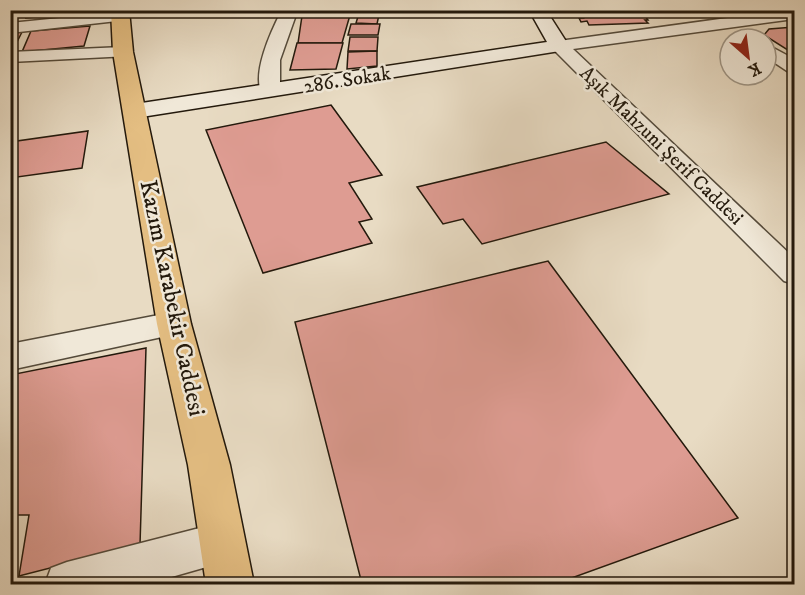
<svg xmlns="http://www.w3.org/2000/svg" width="805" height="595" viewBox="0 0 805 595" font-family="'IM FELL DW Pica',serif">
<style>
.building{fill:#de9c92;stroke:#23190c;stroke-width:1.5}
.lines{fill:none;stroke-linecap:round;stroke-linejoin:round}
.street-casing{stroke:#544a3a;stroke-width:3}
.secondary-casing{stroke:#23190c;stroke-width:3}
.primary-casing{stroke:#23190c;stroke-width:3}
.street{fill:#f0e8d8;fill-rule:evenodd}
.secondary{fill:#f0e8d8;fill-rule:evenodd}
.primary{fill:#e4be82;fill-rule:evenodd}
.labels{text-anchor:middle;stroke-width:5;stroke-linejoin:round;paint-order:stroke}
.far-street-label{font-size:20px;fill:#23190c;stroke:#f0e8d8}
.street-label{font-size:24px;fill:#23190c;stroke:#f0e8d8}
</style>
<rect width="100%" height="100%" fill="#e8dbc3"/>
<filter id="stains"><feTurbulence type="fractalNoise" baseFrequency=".00333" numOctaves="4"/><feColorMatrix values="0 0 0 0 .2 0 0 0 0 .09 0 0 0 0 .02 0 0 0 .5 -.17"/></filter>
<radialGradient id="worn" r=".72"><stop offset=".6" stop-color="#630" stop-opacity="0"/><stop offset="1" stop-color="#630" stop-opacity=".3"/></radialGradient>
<g class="building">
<path d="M29,10H48L46,16L26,18Z"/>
<path d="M360,10H380L377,24L356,23Z"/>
<path d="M574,10H639L636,11L641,16H645L648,20H645L648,23L589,25L587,21L581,22L579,18H583Z"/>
<path d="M350,15L342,43H298L302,16Z"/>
<path d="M351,24H380L378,35H348Z"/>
<path d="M90,26L84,46L22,52L31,31Z"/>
<path d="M794,27V54L764,35L769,29Z"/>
<path d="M23,30L13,50H10V31Z"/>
<path d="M350,37H378L377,51H348Z"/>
<path d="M297,43H343L336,69L290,70Z"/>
<path d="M377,51V66L347,69L348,52Z"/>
<path d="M331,105L382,175L349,183L372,219L359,222L372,243L263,273L206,130Z"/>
<path d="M88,131L82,168L10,178V142Z"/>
<path d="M606,142L669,194L482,244L463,219L443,224L417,187Z"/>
<path d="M548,261L738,518L555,584H362L295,322Z"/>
<path d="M146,348L140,545L19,576L29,515H13L10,529V375Z"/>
</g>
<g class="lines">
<g class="street-casing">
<g id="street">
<path d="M282,10L297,12L280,60V91L277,95H263C250,76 272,29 282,10Z"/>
<path d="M785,10H794V19L573,49L794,258V284L784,281L550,46L553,42L559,41Z"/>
<path d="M120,12L126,14L128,17L126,20L10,33V23Z"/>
<path d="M766,44L794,59V72L787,71L766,57Z"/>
<path d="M123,47L129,48L132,52L129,56L10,62V52Z"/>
<path d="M174,312L185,316L190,324L185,332L10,370V344Z"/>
<path d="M223,522L238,528L244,543L238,558L147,584H45L51,568L67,562Z"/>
</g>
</g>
<g class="secondary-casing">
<path id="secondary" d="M529,10H546L569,46L566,50L135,118L127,116L124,111L127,106L135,104L547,42Z"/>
</g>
<g class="primary-casing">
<path id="primary" d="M111,10H129L133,52L191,324L230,465L254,584H206L188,465L157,324L113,52Z"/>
</g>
<use href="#street" class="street"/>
<use href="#secondary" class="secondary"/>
<use href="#primary" class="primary"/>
</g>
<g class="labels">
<g class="far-street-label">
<text transform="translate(347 79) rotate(-9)" y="7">286. Sokak</text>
<text transform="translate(662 145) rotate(44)" y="7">Aşık Mahzuni Şerif Caddesi</text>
</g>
<g class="street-label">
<text transform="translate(173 298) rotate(78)" y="8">Kazım Karabekir Caddesi</text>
</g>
</g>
<rect width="805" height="595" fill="none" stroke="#e8dbc3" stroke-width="36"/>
<rect x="12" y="12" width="781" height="571" fill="none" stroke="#23190c" stroke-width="3"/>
<rect x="18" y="18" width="769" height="559" fill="none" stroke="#23190c" stroke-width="1.5"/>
<g transform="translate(748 57) rotate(152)"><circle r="28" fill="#f0e8d8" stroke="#9e9586" stroke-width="1.5"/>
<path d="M0-4.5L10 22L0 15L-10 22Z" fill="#8f2418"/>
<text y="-9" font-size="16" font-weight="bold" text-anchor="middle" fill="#23190c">K</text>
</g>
<rect width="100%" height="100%" filter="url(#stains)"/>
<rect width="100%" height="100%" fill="url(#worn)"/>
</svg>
